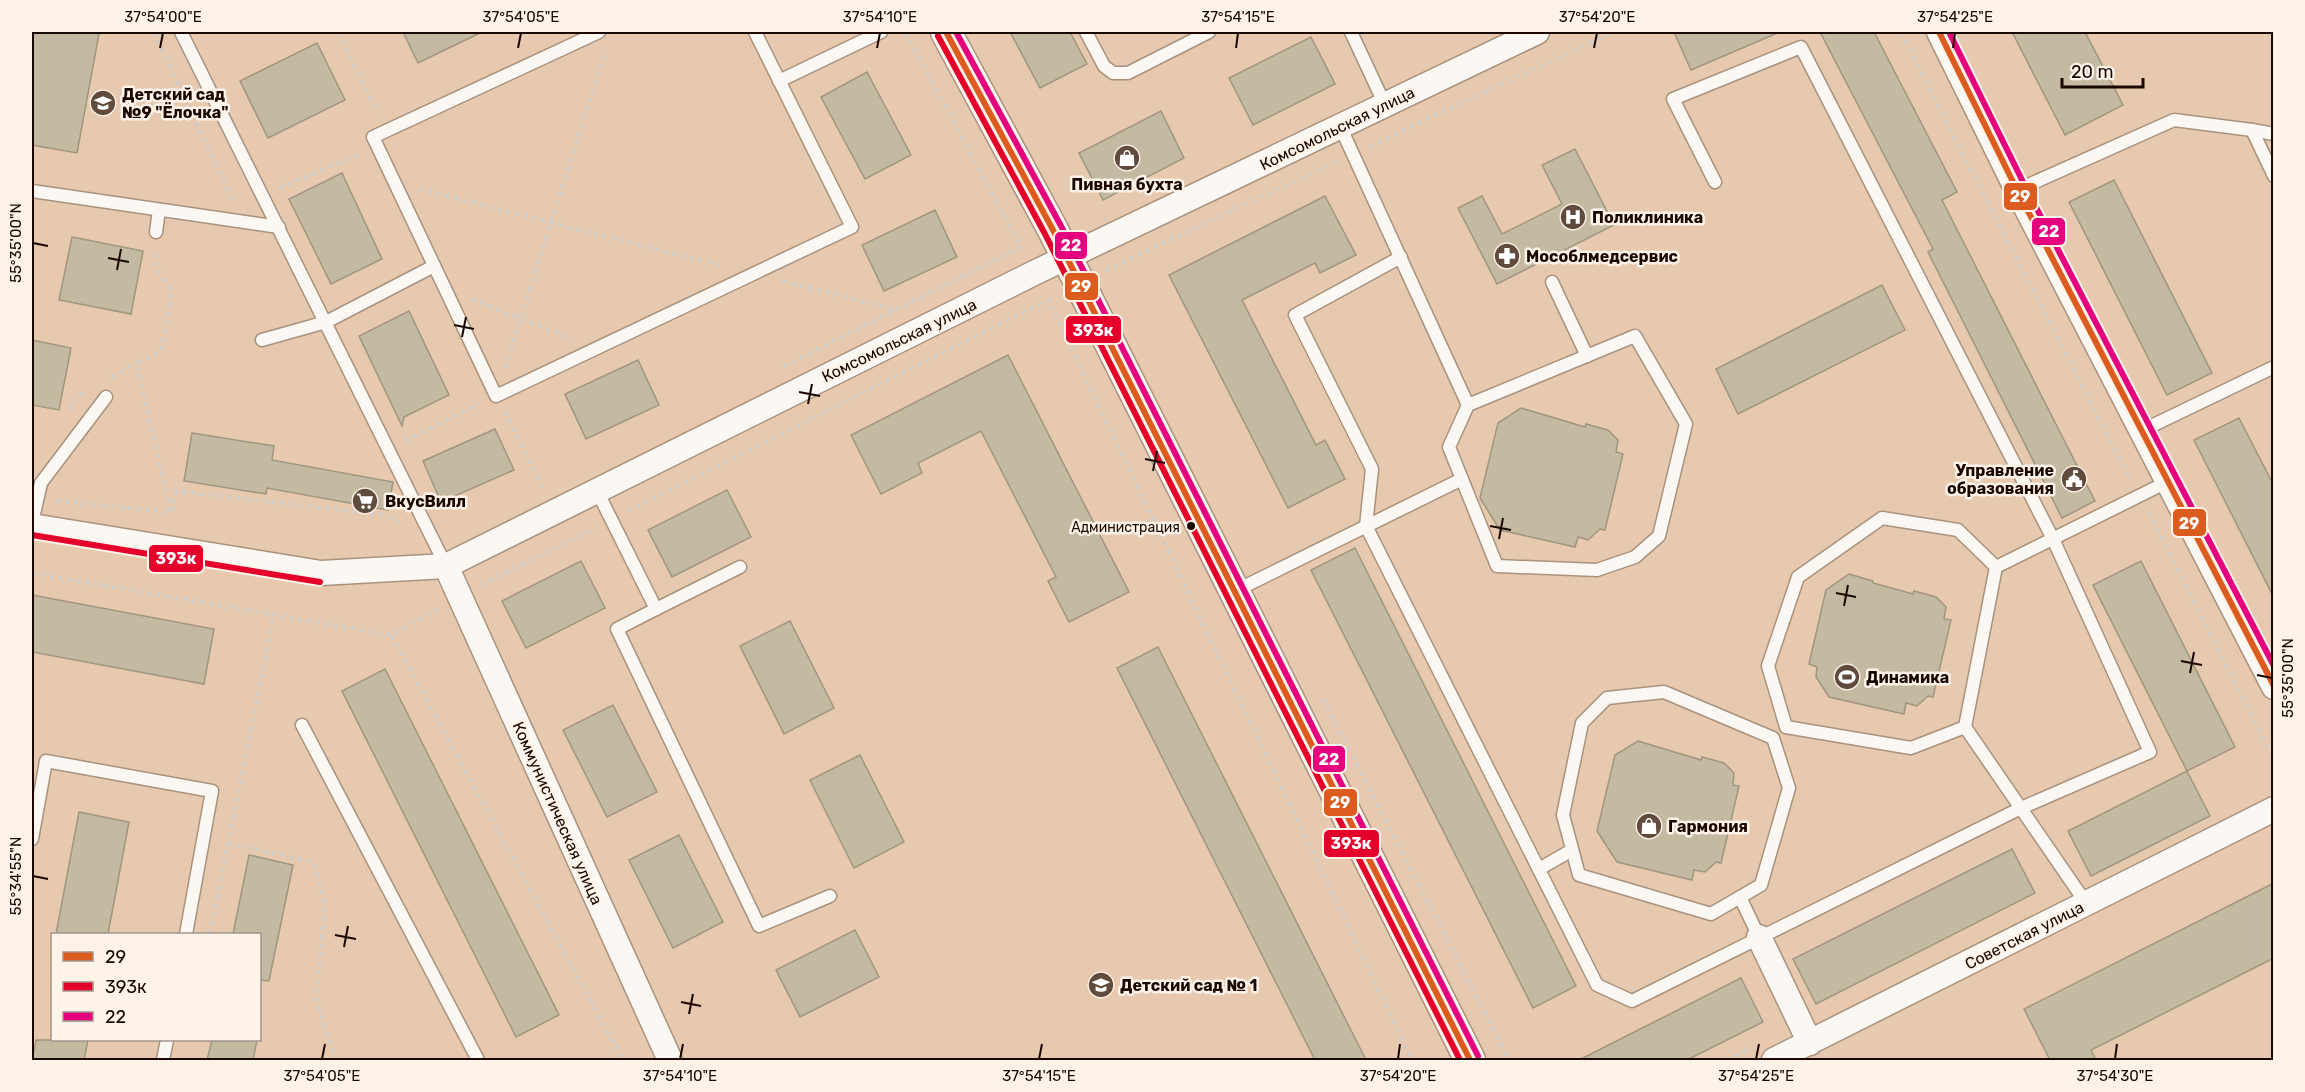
<svg xmlns="http://www.w3.org/2000/svg" width="2305" height="1092" viewBox="0 0 2305 1092" font-family="Rubik,sans-serif">
<style>
.building{fill:#c3baa1;stroke:#a0967e;stroke-width:1.5}
.lines{fill:none;stroke-linecap:round;stroke-linejoin:round}
.service-casing{stroke:#a8927e;stroke-width:15}
.minor-casing{stroke:#a8927e;stroke-width:27}
.tertiary-casing{stroke:#a8927e;stroke-width:33}
.path{stroke:#d5ccc3;stroke-width:4;stroke-dasharray:4.5 4.5;stroke-linecap:butt}
.service{stroke:#fbf7f3;stroke-width:12}
.minor{stroke:#fbf7f3;stroke-width:24}
.tertiary{stroke:#fbf7f3;stroke-width:30}
.bus-1-casing{stroke:#fef3e9;stroke-width:10}
.bus-2-casing{stroke:#fef3e9;stroke-width:10}
.bus-3-casing{stroke:#fef3e9;stroke-width:10}
.bus-1{stroke:#dc5c1f;stroke-width:6}
.bus-2{stroke:#e4002b;stroke-width:6}
.bus-3{stroke:#e5007d;stroke-width:6}
.ticks{fill:none;stroke:#190700;stroke-width:2}
.bus-dot{fill:#190700;stroke:#fef3e9;stroke-width:2}
.labels{text-anchor:middle;stroke-width:5;stroke-linejoin:round;paint-order:stroke}
.bus-label{font-size:14px;fill:#190700;stroke:#fef3e9;text-anchor:end}
.poi-label{font-size:16px;font-weight:bold;fill:#190700;stroke:#fef3e9;text-anchor:start}
.street-label{font-size:16px;fill:#190700;stroke:#fef3e9}
.line-badge{stroke:#fef3e9;stroke-width:2}
.badge-label{font-size:16px;text-anchor:middle;font-weight:bold;fill:#fff}
.neatline{fill:none;stroke:#190700;stroke-width:2}
.ticks-label{font-size:15px;text-anchor:middle;fill:#190700}
</style>
<rect width="100%" height="100%" fill="#e7c9af"/>
<g class="building">
<path d="M32,32H84L99,34L77,153L32,145Z"/>
<path d="M403,32H482L418,63Z"/>
<path d="M1010,32H1070L1087,64L1040,88Z"/>
<path d="M1674,32H1780L1691,70Z"/>
<path d="M1820,32H1874L1957,192L1942,200L2095,501L2062,518L1928,252L1933,249Z"/>
<path d="M2012,32H2085L2123,105L2065,135Z"/>
<path d="M1311,37L1335,84L1253,125L1229,78Z"/>
<path d="M317,43L345,100L268,138L240,81Z"/>
<path d="M867,72L911,155L865,179L821,97Z"/>
<path d="M1161,111L1184,158L1103,200L1079,153Z"/>
<path d="M1575,149L1614,225L1497,284L1458,208L1482,196L1502,234L1562,204L1542,165Z"/>
<path d="M342,173L382,259L331,284L289,199Z"/>
<path d="M2114,180L2212,373L2167,395L2069,202Z"/>
<path d="M1325,196L1356,255L1320,273L1315,263L1242,300L1316,445L1325,440L1345,479L1288,508L1169,275Z"/>
<path d="M935,210L957,257L884,291L862,245Z"/>
<path d="M72,237L143,251L131,314L59,300Z"/>
<path d="M1882,285L1905,330L1738,414L1716,369Z"/>
<path d="M409,311L449,395L404,417L402,426L359,336Z"/>
<path d="M32,340L71,348L59,410L32,405Z"/>
<path d="M1008,355L1129,592L1069,622L1048,581L1056,577L981,431L918,463L922,473L881,494L851,435Z"/>
<path d="M638,360L659,405L586,439L565,394Z"/>
<path d="M1521,408L1585,427L1586,424L1608,430L1618,440L1616,452L1623,454L1605,530L1600,529L1588,540L1578,537L1575,547L1500,530L1480,498L1498,423Z"/>
<path d="M2239,418L2274,486V598L2194,440Z"/>
<path d="M495,429L514,470L441,502L423,461Z"/>
<path d="M192,433L274,446L272,460L393,482L388,510L267,488L266,494L184,481Z"/>
<path d="M727,490L751,537L672,577L648,530Z"/>
<path d="M1355,548L1576,986L1533,1008L1311,570Z"/>
<path d="M581,561L605,608L526,648L502,601Z"/>
<path d="M2141,561L2235,747L2187,771L2093,585Z"/>
<path d="M1849,574L1873,581V583L1913,594L1914,591L1936,597L1946,607L1944,619L1951,620L1933,697L1928,696L1917,706L1906,703L1904,714L1829,697L1816,677L1817,667L1809,664L1826,590Z"/>
<path d="M32,595L214,629L204,684L32,652Z"/>
<path d="M790,621L834,708L784,734L740,646Z"/>
<path d="M1158,647L1168,667L1366,1060H1315L1117,668Z"/>
<path d="M385,669L559,1015L516,1037L342,691Z"/>
<path d="M613,705L657,792L607,817L563,730Z"/>
<path d="M1638,741L1701,760L1702,757L1724,763L1734,773L1733,785L1739,786L1721,863L1716,862L1705,872L1694,870L1692,880L1617,862L1597,831L1615,755Z"/>
<path d="M860,755L904,842L854,868L810,780Z"/>
<path d="M2187,771L2210,816L2091,876L2068,831Z"/>
<path d="M79,812L129,822L108,934H56Z"/>
<path d="M679,835L723,922L673,948L629,860Z"/>
<path d="M2012,849L2035,893L1816,1004L1793,959Z"/>
<path d="M249,855L293,865L269,981L260,980V934H233Z"/>
<path d="M2274,883V958L2091,1050L2096,1060H2050L2024,1009Z"/>
<path d="M855,930L879,977L800,1017L776,970Z"/>
<path d="M1741,978L1763,1022L1687,1060H1579Z"/>
<path d="M36,1040H88L84,1060H32Z"/>
<path d="M212,1040H257L253,1060H207Z"/>
</g>
<g class="lines">
<g class="service-casing">
<g id="service">
<path d="M181,32L446,566"/>
<path d="M599,32L373,137L496,396L852,227L755,32"/>
<path d="M1086,32L1104,66L1113,73H1128L1209,32"/>
<path d="M1351,32L1385,105"/>
<path d="M779,81L881,32"/>
<path d="M1340,126L1468,405L1449,447L1497,566L1597,570L1635,557L1659,536L1686,424L1635,336L1468,405"/>
<path d="M2252,130L2274,134"/>
<path d="M2017,190L2174,120L2252,130L2274,176"/>
<path d="M32,191L279,227"/>
<path d="M156,232L159,210"/>
<path d="M1401,257L1295,315L1372,469L1366,526L1597,985L1632,1001L2021,808L2150,752L2053,539L1801,47L1673,99L1715,182"/>
<path d="M1552,282L1587,356"/>
<path d="M262,340L326,322L434,266"/>
<path d="M2141,431L2274,367"/>
<path d="M597,491L656,609L617,629L759,926L830,896"/>
<path d="M32,523L41,483L106,397"/>
<path d="M1996,567L2167,482"/>
<path d="M1235,591L1462,479"/>
<path d="M656,609L740,567"/>
<path d="M1664,692L1773,738L1789,788L1761,885L1711,914L1579,875L1563,815L1582,723L1607,698Z"/>
<path d="M302,725L478,1060"/>
<path d="M1965,727L1911,748L1786,727L1768,666L1798,577L1882,518L1958,530L1996,567L1965,727L2086,903"/>
<path d="M32,839L46,761L212,791L186,934"/>
<path d="M1539,869L1572,850"/>
<path d="M1740,897L1759,937"/>
<path d="M163,1060L167,1040"/>
</g>
</g>
<g class="minor-casing">
<g id="minor">
<path d="M1939,32L2017,190L2274,687"/>
<path d="M32,526L321,573L446,566L1034,273L1537,32"/>
<path d="M446,566L670,1060"/>
<path d="M1759,937L1810,1043"/>
<path d="M1774,1060L2274,809"/>
</g>
</g>
<g class="tertiary-casing">
<path id="tertiary" d="M946,32L1053,230L1470,1060"/>
</g>
<g class="path">
<path d="M154,32L233,202"/>
<path d="M338,32L378,114"/>
<path d="M1900,32L2130,479"/>
<path d="M1369,147L1612,32"/>
<path d="M279,188L360,154"/>
<path d="M419,189L723,266"/>
<path d="M1105,271L1337,161"/>
<path d="M782,281L894,309"/>
<path d="M471,299L573,339"/>
<path d="M784,366L1021,247L905,32"/>
<path d="M505,368L606,49"/>
<path d="M111,377L136,363"/>
<path d="M69,410L77,397L83,393"/>
<path d="M504,411L543,488"/>
<path d="M405,441L479,404"/>
<path d="M56,501L171,512L136,363L161,352L172,292L155,266L158,250"/>
<path d="M628,511L1048,300L1412,1060"/>
<path d="M171,512L177,491L385,515L403,525"/>
<path d="M2148,512L2274,760"/>
<path d="M32,573L391,635"/>
<path d="M481,585L595,528"/>
<path d="M438,609L391,635L623,1060"/>
<path d="M1323,699L1509,1060"/>
<path d="M228,843L314,862L325,906L316,999L336,1060"/>
<path d="M210,934L274,614"/>
<path d="M1726,1060L1752,1048"/>
</g>
<use href="#service" class="service"/>
<use href="#minor" class="minor"/>
<use href="#tertiary" class="tertiary"/>
<g class="bus-1-casing">
<g id="bus-1">
<path d="M946,32L1053,230L1470,1060"/>
<path d="M1939,32L2017,190L2274,686"/>
</g>
</g>
<g class="bus-2-casing">
<g id="bus-2">
<path d="M938,36L1045,234L1460,1060"/>
<path d="M32,535L320,582"/>
</g>
</g>
<g class="bus-3-casing">
<g id="bus-3">
<path d="M956,32L1061,226L1478,1056"/>
<path d="M1949,32L2025,186L2274,666"/>
</g>
</g>
<use href="#bus-1" class="bus-1"/>
<use href="#bus-2" class="bus-2"/>
<use href="#bus-3" class="bus-3"/>
</g>
<path class="ticks" d="M160,48L163,33M518,48L521,33M877,48L880,33M1236,48L1238,33M1594,48L1597,33M1953,48L1955,33M33,243L48,246M108,258L129,262M117,270L121,249M454,325L474,329M462,337L466,317M799,392L820,396M808,404L812,384M1145,459L1165,463M1153,471L1157,451M1490,526L1511,530M1499,539L1503,518M1836,593L1856,597M1844,606L1848,585M2181,661L2202,665M2190,673L2194,652M2257,675L2272,678M33,876L48,879M335,935L356,939M344,947L348,926M681,1002L701,1006M689,1014L693,994M322,1059L325,1044M680,1059L683,1044M1039,1059L1042,1044M1398,1059L1400,1044M1756,1059L1759,1044M2115,1059L2117,1044"/>
<defs>
<g id="school-disc" transform="scale(1.35)"><circle r="9.5" fill="#614b3d" stroke="#fef3e9"/><path d="M0-5L7-2L0 1L-7-2ZM-4 1L0 2.5L4 1V4Q0 6-4 4Z" fill="#fff"/></g>
<g id="shop-disc" transform="scale(1.35)"><circle r="9.5" fill="#614b3d" stroke="#fef3e9"/><path d="M-5-2.5h2.3a2.7 3.5 0 0 1 5.4 0H5L5.5 6h-11ZM-1.5-2.5h3a1.5 2.3 0 0 0-3 0Z" fill="#fff"/></g>
<g id="hospital-disc" transform="scale(1.35)"><circle r="9.5" fill="#614b3d" stroke="#fef3e9"/><path d="M-5-5h3v3.5h4V-5h3V5h-3V1.5h-4V5h-3Z" fill="#fff"/></g>
<g id="pharmacy-disc" transform="scale(1.35)"><circle r="9.5" fill="#614b3d" stroke="#fef3e9"/><path d="M-2-6h4v4h4v4h-4v4h-4v-4h-4v-4h4Z" fill="#fff"/></g>
<g id="civic-disc" transform="scale(1.35)"><circle r="9.5" fill="#614b3d" stroke="#fef3e9"/><path d="M-.6-6.5H3V-4.5H.6V-3L4-1V1h2V6H-6V1h2V-1L-.6-3ZM-1.2 2.5V6h2.4V2.5Z" fill="#fff"/></g>
<g id="supermarket-disc" transform="scale(1.35)"><circle r="9.5" fill="#614b3d" stroke="#fef3e9"/><path d="M-6-5.5h2.5l.6 2H6L4.5 2H-2.5L-4.4-4H-6ZM-1.5 3.2a1.3 1.3 0 1 0 .1 0ZM3 3.2a1.3 1.3 0 1 0 .1 0Z" fill="#fff"/></g>
<g id="stadium-disc" transform="scale(1.35)"><circle r="9.5" fill="#614b3d" stroke="#fef3e9"/><path d="M0-5a6.5 5 0 1 0 0 10a6.5 5 0 1 0 0-10ZM-3.5-1.8h7v3.6h-7Z" fill="#fff"/></g>
</defs>
<g fill-rule="evenodd">
<use href="#school-disc" x="103" y="103"/>
<use href="#shop-disc" x="1127" y="158"/>
<use href="#hospital-disc" x="1573" y="217"/>
<use href="#pharmacy-disc" x="1507" y="256"/>
<use href="#civic-disc" x="2074" y="479"/>
<use href="#supermarket-disc" x="365" y="501"/>
<use href="#stadium-disc" x="1847" y="677"/>
<use href="#shop-disc" x="1649" y="826"/>
<use href="#school-disc" x="1101" y="985"/>
</g>
<circle class="bus-dot" cx="1191" cy="526" r="5"/>
<g class="labels">
<g class="bus-label">
<text x="1180" y="532">Администрация</text>
</g>
<g class="poi-label">
<text x="122" y="100">Детский сад<tspan x="122" dy="18">№9 "Ёлочка"</tspan></text>
<text x="1127" y="190" text-anchor="middle">Пивная бухта</text>
<text x="1592" y="223">Поликлиника</text>
<text x="1526" y="262">Мособлмедсервис</text>
<text x="2054" y="476" text-anchor="end">Управление<tspan x="2054" dy="18">образования</tspan></text>
<text x="385" y="507">ВкусВилл</text>
<text x="1866" y="683">Динамика</text>
<text x="1668" y="832">Гармония</text>
<text x="1120" y="991">Детский сад № 1</text>
</g>
<g class="street-label">
<text transform="translate(1337 128) rotate(-26)" y="6">Комсомольская улица</text>
<text transform="translate(899 340) rotate(-26)" y="6">Комсомольская улица</text>
<text transform="translate(558 813) rotate(66)" y="6">Коммунистическая улица</text>
<text transform="translate(2024 935) rotate(-27)" y="6">Советская улица</text>
</g>
</g>
<g class="line-badge">
<rect x="2003" y="182" width="35" height="29" rx="6" fill="#dc5c1f"/>
<rect x="2031" y="217" width="35" height="29" rx="6" fill="#e5007d"/>
<rect x="1054" y="231" width="34" height="29" rx="6" fill="#e5007d"/>
<rect x="1064" y="272" width="35" height="29" rx="6" fill="#dc5c1f"/>
<rect x="1065" y="315" width="57" height="29" rx="6" fill="#e4002b"/>
<rect x="2172" y="508" width="35" height="29" rx="6" fill="#dc5c1f"/>
<rect x="148" y="544" width="56" height="29" rx="6" fill="#e4002b"/>
<rect x="1312" y="745" width="34" height="28" rx="6" fill="#e5007d"/>
<rect x="1323" y="788" width="35" height="29" rx="6" fill="#dc5c1f"/>
<rect x="1323" y="829" width="57" height="29" rx="6" fill="#e4002b"/>
</g>
<g class="badge-label">
<text x="2020" y="202">29</text>
<text x="2049" y="237">22</text>
<text x="1071" y="251">22</text>
<text x="1081" y="292">29</text>
<text x="1093" y="336">393к</text>
<text x="2189" y="529">29</text>
<text x="176" y="564">393к</text>
<text x="1329" y="765">22</text>
<text x="1340" y="808">29</text>
<text x="1351" y="849">393к</text>
</g>
<rect width="2305" height="1092" fill="none" stroke="#fef3e9" stroke-width="66"/>
<rect x="51" y="933" width="210" height="108" fill="#fef3e9" stroke="#a2958c" stroke-width="1.5"/>
<rect x="63" y="952" width="30" height="9" fill="#dc5c1f" stroke="#a2958c" stroke-width="1.5"/>
<text x="105" y="963" font-size="18" fill="#190700">29</text>
<rect x="63" y="982" width="30" height="9" fill="#e4002b" stroke="#a2958c" stroke-width="1.5"/>
<text x="105" y="993" font-size="18" fill="#190700">393к</text>
<rect x="63" y="1012" width="30" height="9" fill="#e5007d" stroke="#a2958c" stroke-width="1.5"/>
<text x="105" y="1023" font-size="18" fill="#190700">22</text>
<path d="M2062 78v9h81v-9" fill="none" stroke="#190700" stroke-width="3"/>
<text x="2071" y="78" font-size="18" fill="#190700" stroke="#fef3e9" stroke-width="4.5" paint-order="stroke">20 m</text>
<rect x="33" y="33" width="2239" height="1026" class="neatline"/>
<g class="ticks-label">
<text x="163" y="22">37°54'00"E</text>
<text x="521" y="22">37°54'05"E</text>
<text x="880" y="22">37°54'10"E</text>
<text x="1238" y="22">37°54'15"E</text>
<text x="1597" y="22">37°54'20"E</text>
<text x="1955" y="22">37°54'25"E</text>
<text transform="translate(16 243) rotate(-90)" y="5">55°35'00"N</text>
<text transform="translate(2288 678) rotate(-90)" y="5">55°35'00"N</text>
<text transform="translate(16 876) rotate(-90)" y="5">55°34'55"N</text>
<text x="322" y="1081">37°54'05"E</text>
<text x="680" y="1081">37°54'10"E</text>
<text x="1039" y="1081">37°54'15"E</text>
<text x="1398" y="1081">37°54'20"E</text>
<text x="1756" y="1081">37°54'25"E</text>
<text x="2115" y="1081">37°54'30"E</text>
</g>
</svg>
